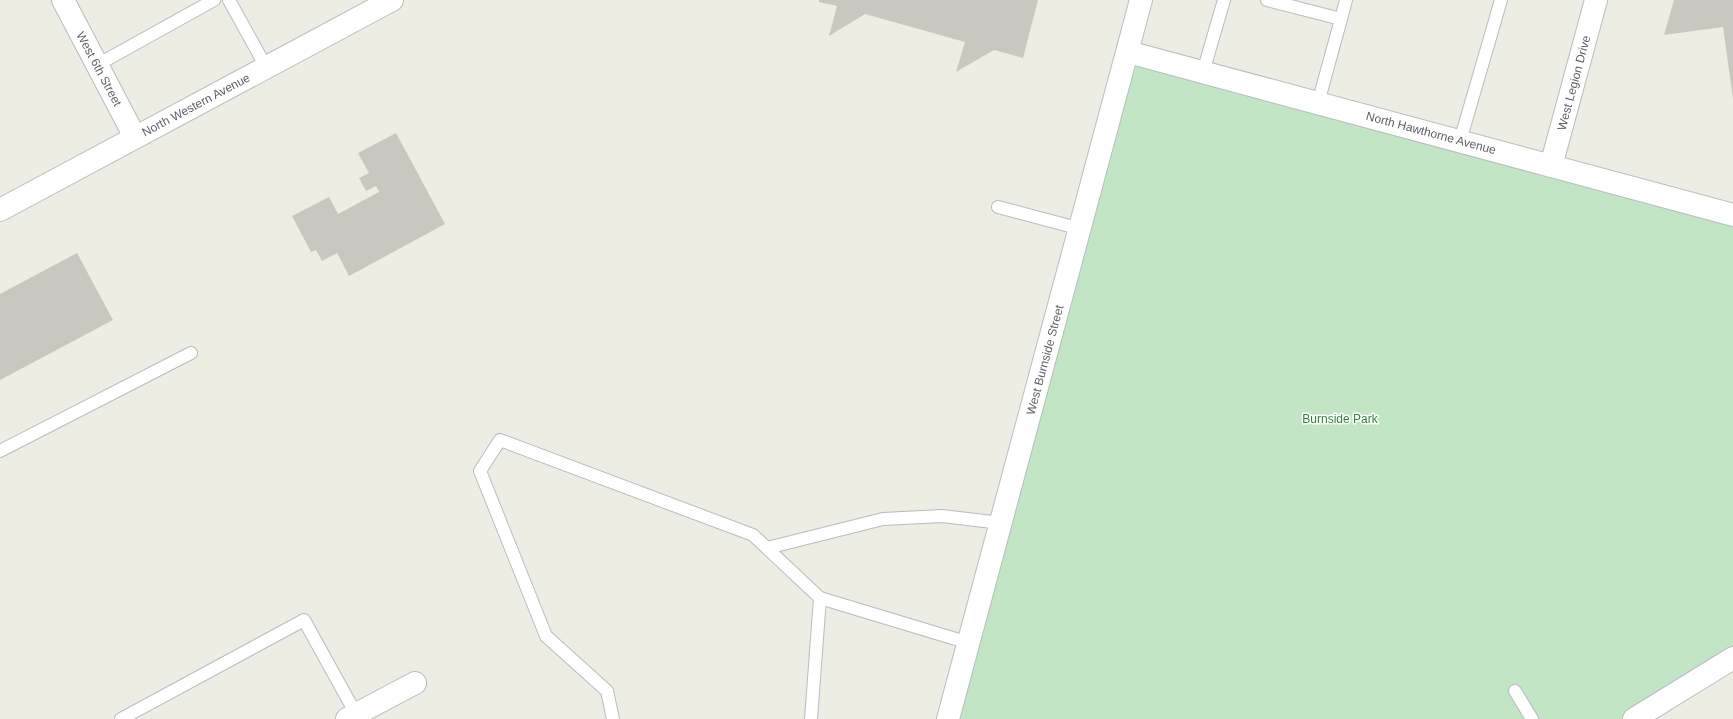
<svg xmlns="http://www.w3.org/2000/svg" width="1733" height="719" viewBox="0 0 1733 719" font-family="Arial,sans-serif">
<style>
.green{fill:#c2e5c6}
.building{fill:#cac7c1}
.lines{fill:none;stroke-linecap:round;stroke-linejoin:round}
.lane-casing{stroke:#b9bbc0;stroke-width:14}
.street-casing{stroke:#b9bbc0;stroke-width:24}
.secondary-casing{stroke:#babcc2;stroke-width:24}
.lane{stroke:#fff;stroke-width:12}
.street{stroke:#fff;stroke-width:22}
.secondary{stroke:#fff;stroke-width:22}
.labels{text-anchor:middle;stroke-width:3;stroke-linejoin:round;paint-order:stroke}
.street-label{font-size:12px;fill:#5c5f64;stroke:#fff}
.park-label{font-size:12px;fill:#378043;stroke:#fff}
</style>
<rect width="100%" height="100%" fill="#eeede4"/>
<path class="green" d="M1128,52L1733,215V658L1634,719H948Z"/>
<g class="building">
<path d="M819,0H1038L1023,58L994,50L956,72L965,42L865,14L829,36L837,6L819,2Z"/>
<path d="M1674,0H1733V99L1723,27L1664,35Z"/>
<path d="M396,133L445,224L349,276L337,253L322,261L316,250L311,252L292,216L329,197L338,214L379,192L376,186L366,191L359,178L369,173L358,153Z"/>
<path d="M77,253L113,320L0,380V294Z"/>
</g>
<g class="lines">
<g class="lane-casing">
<g id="lane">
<path d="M229,0L266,67"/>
<path d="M1267,0L1341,19L1318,103"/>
<path d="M1341,19L1346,0"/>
<path d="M97,65L214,0"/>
<path d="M1203,72L1224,0"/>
<path d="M1460,141L1501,0"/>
<path d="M998,207L1081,229"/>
<path d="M0,451L191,353"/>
<path d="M767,548L883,519L942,516L1001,523"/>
<path d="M1515,691L1532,719"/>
<path d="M121,719L304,620L356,714"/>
<path d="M613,719L607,691L546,636L480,471L500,440L753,535L820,598L969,643"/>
<path d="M811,719L820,598"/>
</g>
</g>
<g class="street-casing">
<g id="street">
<path d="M63,0L135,137"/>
<path d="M1128,52L1733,215"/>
<path d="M1551,166L1596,0"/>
<path d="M347,719L415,683"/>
<path d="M1634,719L1733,658"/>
</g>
</g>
<g class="secondary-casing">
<g id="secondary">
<path d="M0,210L392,0"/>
<path d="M948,719L1141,0"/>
</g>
</g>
<use href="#lane" class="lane"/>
<use href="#street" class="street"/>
<use href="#secondary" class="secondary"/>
</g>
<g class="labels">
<g class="street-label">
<text transform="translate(99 69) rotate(62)" y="4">West 6th Street</text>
<text transform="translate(1574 83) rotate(-75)" y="4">West Legion Drive</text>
<text transform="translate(196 105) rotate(-28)" y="4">North Western Avenue</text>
<text transform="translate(1431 133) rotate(15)" y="4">North Hawthorne Avenue</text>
<text transform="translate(1045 360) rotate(-75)" y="4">West Burnside Street</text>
</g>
<g class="park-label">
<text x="1340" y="423">Burnside Park</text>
</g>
</g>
</svg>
